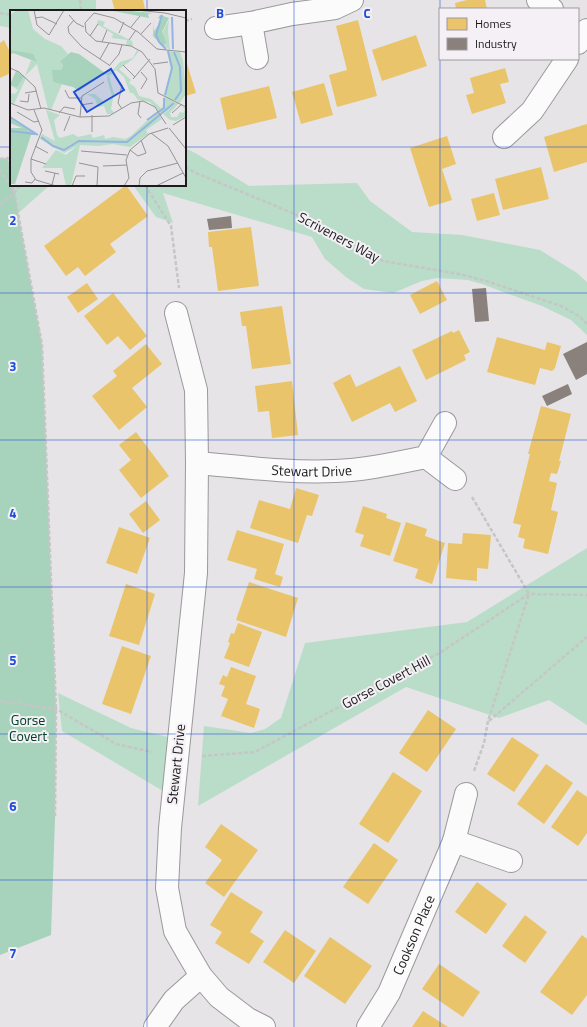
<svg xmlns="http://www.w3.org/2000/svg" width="587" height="1027" viewBox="0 0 587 1027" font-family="'Titillium Web',sans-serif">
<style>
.green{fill:#b9ddc9}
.forest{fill:#a7d2bb}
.homes{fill:#e9c46a}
.industry{fill:#8a817c}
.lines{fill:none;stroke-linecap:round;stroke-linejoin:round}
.minor-casing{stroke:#9b999b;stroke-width:24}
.path{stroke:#c6c6c6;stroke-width:2.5;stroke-dasharray:4 2;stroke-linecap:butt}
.minor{stroke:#fbfbfb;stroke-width:22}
.grid{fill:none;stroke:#1d4ed8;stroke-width:1;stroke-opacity:0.55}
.labels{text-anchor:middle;stroke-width:4;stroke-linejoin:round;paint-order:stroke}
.street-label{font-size:14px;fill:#1c1a1c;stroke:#f4f0f5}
.park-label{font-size:14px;fill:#004226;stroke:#f4f0f5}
.inset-river{fill:none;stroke:#94b5e1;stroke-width:2}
.inset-road{fill:none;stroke:#959396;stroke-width:1}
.view{fill:#1d4ed8;fill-opacity:0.15;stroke:#1d4ed8;stroke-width:2}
.inset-edge{fill:none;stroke:#1c1a1c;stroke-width:2}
.grid-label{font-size:13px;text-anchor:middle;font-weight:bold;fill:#1d4ed8;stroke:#f4f0f5;stroke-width:4;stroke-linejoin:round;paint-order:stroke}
</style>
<rect width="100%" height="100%" fill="#e6e4e7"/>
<g class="green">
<path d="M0,0H96V11H11V28L0,26Z"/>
<path d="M185,148L197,154L249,186L357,183L370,201L412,232L462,235L540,250L577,273L587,282V335L571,320L542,306L506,293L482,284L468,280L437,278L422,281L393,293L364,289L346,277L325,259L312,237L163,193L173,223L156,217L133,185H185Z"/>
<path d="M8,180L11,185H50L15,216Z"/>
<path d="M587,548V725L549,700L499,718L406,687L198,806L204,726L251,733L265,729L281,718L305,643L467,622Z"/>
<path d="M58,693L131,728L168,737L163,791L62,731Z"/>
</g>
<path class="forest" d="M8,158L11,176V185H13L42,345L56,709L55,818L51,935L0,955V159Z"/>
<g class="homes">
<path d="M112,0H143L145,9L136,11H115Z"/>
<path d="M467,0H485L487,9H456L455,3Z"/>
<path d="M358,20L377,96L337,107L329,75L347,70L336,26Z"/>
<path d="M416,35L427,66L382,81L372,50Z"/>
<path d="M4,40L11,54V73L0,78V43Z"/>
<path d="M185,57L196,93L185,96Z"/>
<path d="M505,68L509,82L500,84L506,103L472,114L466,95L474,93L470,78Z"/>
<path d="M324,83L333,115L301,124L292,92Z"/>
<path d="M269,86L277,118L227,130L220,98Z"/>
<path d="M587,124V162L554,172L544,137Z"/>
<path d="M447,136L456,164L442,169L452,200L429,207L410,148Z"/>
<path d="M541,167L549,199L503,210L495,179Z"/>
<path d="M126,185L148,216L110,244L116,252L85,276L78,267L66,276L44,246Z"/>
<path d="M494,193L500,215L477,221L471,199Z"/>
<path d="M251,227L259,286L218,291L212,247H209L208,232Z"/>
<path d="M437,281L447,300L420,314L410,295Z"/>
<path d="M87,283L98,299L78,313L67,297Z"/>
<path d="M113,293L147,336L130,350L118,336L107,345L84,316Z"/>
<path d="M282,306L291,364L252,369L246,326H242L240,312Z"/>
<path d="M459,330L470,352L464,355L466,360L426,380L412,350L452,331L453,333Z"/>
<path d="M497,337L545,350L547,342L561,346L555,368L552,371L540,368L535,385L487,372Z"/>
<path d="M146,344L162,364L132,388L147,407L119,430L92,396L117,376L113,371Z"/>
<path d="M400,366L417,401L395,412L390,403L352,422L333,383L350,374L356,387Z"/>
<path d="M292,381L298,435L272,438L269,411L258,412L255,386Z"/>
<path d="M541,406L571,414L559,461H561L557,474L551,473L549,481L557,483L551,510L558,512L548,554L523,548L525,539L518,537L521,525L513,523L530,454H528Z"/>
<path d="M136,432L169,476L141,498L119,470L131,460L119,445Z"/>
<path d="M296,488L319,495L312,516L307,515L298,543L250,528L259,500L290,509Z"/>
<path d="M146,501L160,520L143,533L129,514Z"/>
<path d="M363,506L387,514L386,518L401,523L390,556L360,546L364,535L355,532Z"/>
<path d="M406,522L427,529L425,536L445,543L432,584L415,578L418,569L393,561Z"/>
<path d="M119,527L150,538L137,574L106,563Z"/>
<path d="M237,530L284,544L275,574L283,577L280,587L254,579L257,569L227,560Z"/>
<path d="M463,533L491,535L488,569L477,568V581L446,578L448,543L462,544Z"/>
<path d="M249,582L298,598L286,637L236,620Z"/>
<path d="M126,584L155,594L139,645L109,636Z"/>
<path d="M238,623L262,632L249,667L224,658L230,643L228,642L231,633L234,634Z"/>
<path d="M122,646L151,656L131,714L102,704Z"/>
<path d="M231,667L256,676L246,704L260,709L254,728L221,716L228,699L221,696L225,686L219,684L223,675L227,677Z"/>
<path d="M428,710L456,729L427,772L399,753Z"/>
<path d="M512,737L539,755L514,792L487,774Z"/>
<path d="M546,764L573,783L544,824L517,804Z"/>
<path d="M393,772L422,791L388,843L359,824Z"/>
<path d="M577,790L587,797V833L578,846L551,827Z"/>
<path d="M221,824L258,850L224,897L205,883L222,860L205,847Z"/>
<path d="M374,843L398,860L368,904L343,887Z"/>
<path d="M477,882L507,904L486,934L455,912Z"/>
<path d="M231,892L263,912L250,932L264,941L249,964L215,943L222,932L210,925Z"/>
<path d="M525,915L547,932L525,963L502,946Z"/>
<path d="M285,930L316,951L294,983L263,962Z"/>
<path d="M582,935L587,939V995L572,1015L540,992Z"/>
<path d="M330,937L372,966L345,1004L304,976Z"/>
<path d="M439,964L480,992L463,1017L422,989Z"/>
<path d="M423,1011L448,1027H412Z"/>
</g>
<g class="industry">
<path d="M231,216L232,228L209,230L207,219Z"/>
<path d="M486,288L489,321L475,322L472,289Z"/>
<path d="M587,342V374L576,380L563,354Z"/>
<path d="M568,384L572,394L547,406L542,396Z"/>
</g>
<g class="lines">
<g class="minor-casing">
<g id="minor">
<path d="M538,0L552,9"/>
<path d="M251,23L257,58"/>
<path d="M216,28L251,23L292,14L335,8L352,0"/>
<path d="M578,43L587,30"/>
<path d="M504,137L532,111L567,59"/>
<path d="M176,313L196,390L197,463L196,573L170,828L167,888L175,931L187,952L201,976L219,997L248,1019L264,1027"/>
<path d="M426,457L455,479"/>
<path id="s1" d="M197,463C243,467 289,473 335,471C365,470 396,463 426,457L445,423"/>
<path d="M454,841L511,861"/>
<path d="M155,1027L174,1000L201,976"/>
<path id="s2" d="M368,1027L389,993L454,841L466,794"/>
</g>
</g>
<g class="path">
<path d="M80,0L81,11"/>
<path d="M0,13L11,15"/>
<path d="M185,21L192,19"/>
<path d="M0,159L8,158L11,176"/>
<path d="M185,167L196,173L319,224L383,261L459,274L486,281L561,306L579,316L587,324"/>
<path d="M0,169L13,191"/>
<path d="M13,185L42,345L56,709L55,818"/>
<path d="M145,185L171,226L179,288"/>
<path d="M0,205L14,193L20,185"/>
<path d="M472,497L529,594L488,721L484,743L474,771"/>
<path d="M0,701L56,709L116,744L152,752"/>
<path d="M489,721L587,637"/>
<path d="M202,756L255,752L441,652L529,594L587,595"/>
</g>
<use href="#minor" class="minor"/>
</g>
<path class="grid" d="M147,0V11M294,0V1027M440,0V9M440,59V1027M0,147H11M185,147H587M147,185V1027M0,293H587M0,440H587M0,587H587M0,734H587M0,880H587"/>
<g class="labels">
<g class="street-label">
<text transform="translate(339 237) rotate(28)" y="5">Scriveners Way</text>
<text dy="5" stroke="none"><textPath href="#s1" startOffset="115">Stewart Drive</textPath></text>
<text transform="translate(386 682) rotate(-28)" y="5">Gorse Covert Hill</text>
<text transform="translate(176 764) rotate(-84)" y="5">Stewart Drive</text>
<text dy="5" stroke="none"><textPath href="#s2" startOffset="103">Cookson Place</textPath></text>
</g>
<g class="park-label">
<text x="28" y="725">Gorse<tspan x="28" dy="16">Covert</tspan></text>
</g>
</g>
<g transform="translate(10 10)">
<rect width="176" height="176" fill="#e6e4e7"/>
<path d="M7,0H18L23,19L35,29L51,36L58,44L50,51L53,57L43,72L52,74L41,100L38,99L27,54L15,66L21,50L26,52L0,40V5ZM88,10L95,12L93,16L102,21L122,31L123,36L116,35L117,30L102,28L103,24L87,14ZM159,10L158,21L160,40L155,36L151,25ZM127,40L129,41L123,49L109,59L121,70L119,73L125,77L129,86L141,89L152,99L154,87L164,91L162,96L165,92L169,93L160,103L161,107H167L170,102L173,103L175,100L172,96L176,99V106L166,111L160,110L153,104L162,97L152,104L140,92L128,90L123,83H120L114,67L106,60L102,63L104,66L101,64L99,66L104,84L101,99L104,103L110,99L103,104H97L94,96L88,97L85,89L77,84H85L94,92L100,90L102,86L97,69L98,65L93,64L98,63L100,57L103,60L110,52L123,48ZM157,41L170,42L173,50L176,84L170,93L154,86L161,60ZM14,66L16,68L4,94L0,92V83L5,84L8,80L0,75L4,76ZM36,100L50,105L44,110L47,125L50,128L63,124L68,127L81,124L83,128L94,125L95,129L103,127L115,129L121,126L147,101L152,109L136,120L138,124L120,137L103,134L89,136L70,135L61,176H56L52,158H32L46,140L56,145L67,136L54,143L30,129L32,124L45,131Z" fill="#b9ddc9"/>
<path d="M98,0H110L143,3L138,4L139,8ZM150,5L159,8L152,22L156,32L153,37L143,26L144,11V21L152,10L148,8ZM0,40L23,44L27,52L3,43L0,45ZM61,42L69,44L95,63L69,81L63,77L43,72L42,60H51L53,56L50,51ZM6,61L14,66L7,77L0,75ZM0,108L28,125H21L5,174H0V118H12L0,113Z" fill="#a7d2bb"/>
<path class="inset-river" d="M152,5L146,25L149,32L156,39M162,7L163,39M164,42L170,57L171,81L165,90M155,85L162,58L158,41M0,107L28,125M137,110L154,98V88M0,121L26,124M31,127L43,136L54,140L69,131L117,132L164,93"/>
<path class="inset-road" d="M24,0L27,15L39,25L54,0M126,0L155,3L176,8M59,5L66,13L74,17M25,8L32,7L47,14M64,10L58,17L59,23L72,37L99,55M121,17L130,6M109,23L114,12M131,24L141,13M80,26L88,14M119,30L126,20M92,32L97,20M176,42L147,39L128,22L104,8L84,3L75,13L76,22L86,31L121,36L132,42L145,59L148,83L176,97M90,49L99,33M143,54L158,52M113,55L125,67M99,56L109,44L112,35M0,58L9,62L25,77L31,99M131,62L137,69L131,79M105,67L112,75L108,93L112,99M123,69L140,49M55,80L59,88H71M15,83L27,81M10,91L18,92L19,84M130,91L128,104L131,108M0,93L18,100L34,98L70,107L99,106L121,93L133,91L145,97L156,114M71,95L83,93M24,100L32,120L21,149V162L26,170L46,176M7,102L24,112L29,111M49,103L54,97L65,99M162,103L172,94M70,107L72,86L94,72M163,115L176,107M159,118L176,139M54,121L60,106M82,122V105M141,123L158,136L176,168M25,136L38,143M120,140L128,146L136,143L131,130M71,141L117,145M21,149L36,154M69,153L88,157L87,176M93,156L117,155M35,161L49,164M15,172L22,173L25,169M42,175L45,163M62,176L66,166H75M114,176L119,168L116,150L120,140L139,124L158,118M129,176L130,168L137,161L168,153M146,176L173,163"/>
<path class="view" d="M101,59L114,80L77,102L64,82Z"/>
<rect width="176" height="176" class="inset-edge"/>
</g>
<g class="grid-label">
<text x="220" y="18">B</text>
<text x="367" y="18">C</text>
<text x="13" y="225">2</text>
<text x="13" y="371">3</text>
<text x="13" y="518">4</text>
<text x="13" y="665">5</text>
<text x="13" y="811">6</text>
<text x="13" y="958">7</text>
</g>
<rect x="439" y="8" width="140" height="52" fill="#f4f0f5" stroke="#9e9a9e"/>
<rect x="447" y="18" width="20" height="12" fill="#e9c46a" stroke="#9e9a9e"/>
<text x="475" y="28" font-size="12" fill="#1c1a1c">Homes</text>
<rect x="447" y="38" width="20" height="12" fill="#8a817c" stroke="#9e9a9e"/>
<text x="475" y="48" font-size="12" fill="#1c1a1c">Industry</text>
</svg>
